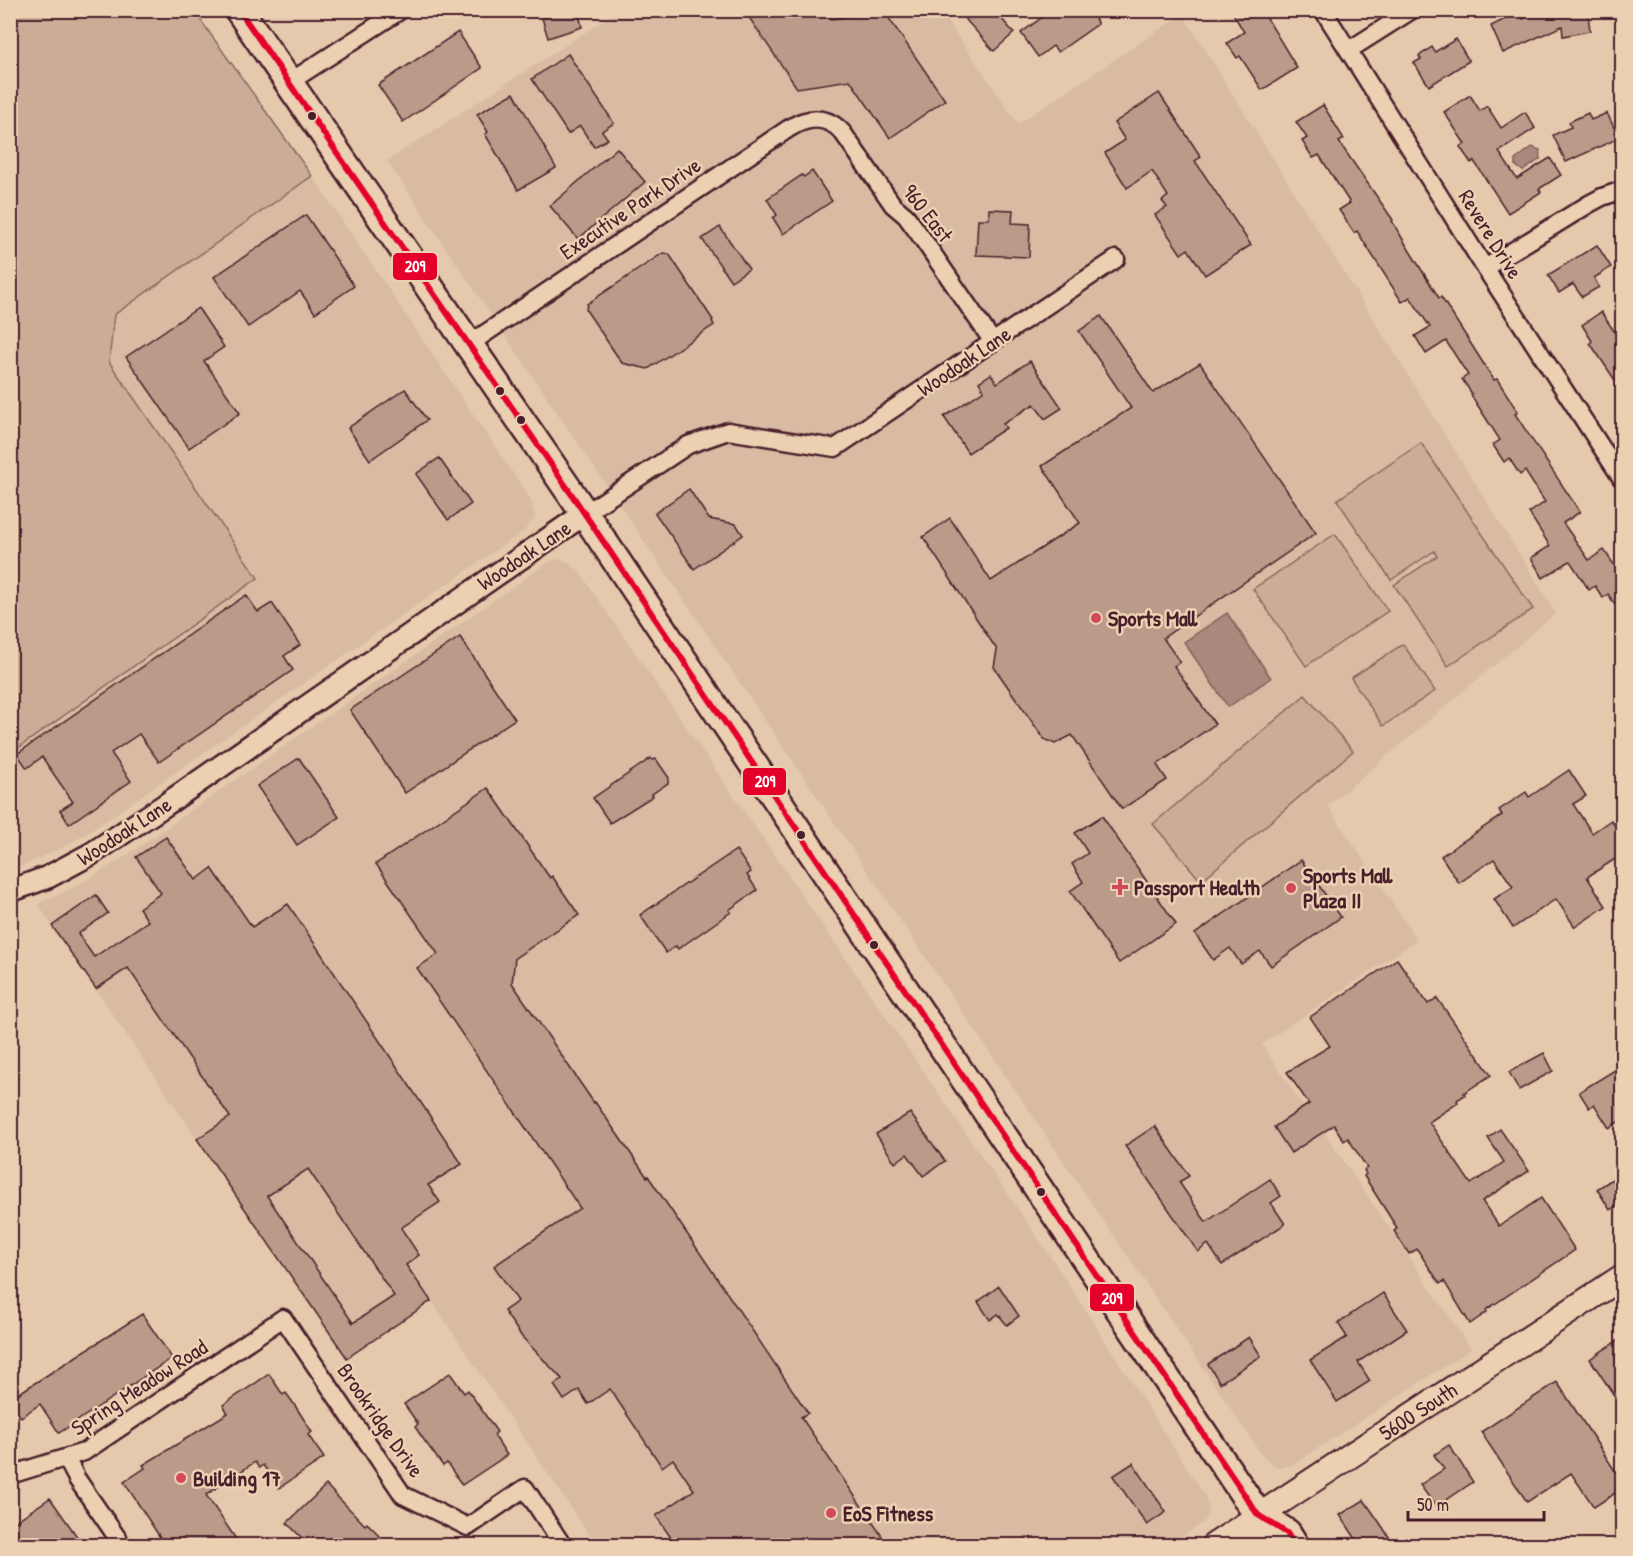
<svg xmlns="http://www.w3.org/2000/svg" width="1633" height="1556" viewBox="0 0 1633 1556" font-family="'Patrick Hand',sans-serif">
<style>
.built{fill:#d8bba2}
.green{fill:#cbad97;stroke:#8a6661;stroke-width:1.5}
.water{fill:#aa887b;stroke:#845e5b;stroke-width:1.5}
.building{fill:#ba9a88;stroke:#4a1f2b;stroke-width:1.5;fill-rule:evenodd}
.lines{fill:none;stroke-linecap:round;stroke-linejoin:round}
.minor-casing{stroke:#4a1f2b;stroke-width:21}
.tertiary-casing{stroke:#4a1f2b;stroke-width:26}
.secondary-casing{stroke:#4a1f2b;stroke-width:28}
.primary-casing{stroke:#4a1f2b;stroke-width:32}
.minor{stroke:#ebd0b2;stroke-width:16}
.tertiary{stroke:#ebd0b2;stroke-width:21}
.secondary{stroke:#ebd0b2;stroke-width:24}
.primary{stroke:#ebd0b2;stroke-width:27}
.bus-1-casing{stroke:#ebd0b2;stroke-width:10}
.bus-1{stroke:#e4002b;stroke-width:6}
.bus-dot{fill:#4a1f2b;stroke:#ebd0b2;stroke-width:2}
.poi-dot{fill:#d1495b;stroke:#ebd0b2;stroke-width:2}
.labels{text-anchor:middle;stroke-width:5;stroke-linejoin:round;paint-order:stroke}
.street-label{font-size:22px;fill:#4a1f2b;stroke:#ebd0b2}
.poi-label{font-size:22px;font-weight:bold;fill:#4a1f2b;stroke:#ebd0b2;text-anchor:start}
.line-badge{stroke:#ebd0b2;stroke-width:2}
.badge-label{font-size:16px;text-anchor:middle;font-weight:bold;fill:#fff}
</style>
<rect width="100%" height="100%" fill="#e5c9ad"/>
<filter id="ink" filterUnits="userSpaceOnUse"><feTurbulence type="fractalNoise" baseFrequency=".0167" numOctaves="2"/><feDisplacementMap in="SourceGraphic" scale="12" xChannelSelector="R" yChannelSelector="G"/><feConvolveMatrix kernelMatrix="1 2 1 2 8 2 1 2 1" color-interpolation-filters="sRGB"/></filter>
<g filter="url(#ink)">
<g class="built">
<path d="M618,11H941L1018,124L1183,14L1556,613L1328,806L1417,940L1262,1044L1321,1133L1324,1132L1471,1349L1294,1464L1284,1467L1275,1466L1262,1455L387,161Z"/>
<path d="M312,176L531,500L535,518L525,530L88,833L63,847L11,871L10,777L14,751L258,578L109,362L114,315Z"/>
<path d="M555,559L566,561L578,570L1053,1260L1205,1496L1209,1510L1206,1519L1201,1524L1169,1546L596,1545L432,1302L346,1359L38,904L75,887L123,858L546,564Z"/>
</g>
<g class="green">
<path d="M10,11H194L312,176L114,315L109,362L258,578L14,751L11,777Z"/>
<path d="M1421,443L1533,609L1448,666L1394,585L1437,556L1434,551L1391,580L1337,500Z"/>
<path d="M1335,534L1388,611L1306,666L1253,589Z"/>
<path d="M1403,644L1435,691L1383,726L1351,678Z"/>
<path d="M1305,695L1353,751L1201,881L1153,824Z"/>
</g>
<g class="water">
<path d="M1532,147L1540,150V159L1523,171L1515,165V160Z"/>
<path d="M1227,613L1271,678L1228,707L1184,642Z"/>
</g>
<g class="building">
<path d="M545,10H578L582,27L548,38L542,18L547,17Z"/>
<path d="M756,10H825L831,19L884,11L945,100L890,138L850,80L797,88L748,16Z"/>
<path d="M957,10H994L1014,33L994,51Z"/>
<path d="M1052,10H1107L1095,19L1098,24L1058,52L1053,46L1038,57L1021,33Z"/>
<path d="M1231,10H1262L1297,68L1262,90L1240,56L1237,58L1227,43L1244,32Z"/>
<path d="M1539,10H1593L1588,13L1590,31L1563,36L1562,26L1503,53L1491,26L1519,12L1523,19Z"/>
<path d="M458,32L482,68L403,122L378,85Z"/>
<path d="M1456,39L1469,61L1429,86L1414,63L1421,59L1419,56L1432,47L1435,52Z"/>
<path d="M568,54L614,123L602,131L608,139L594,147L580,126L568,134L532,79Z"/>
<path d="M514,93L556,168L518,190L485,134L488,132L477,114Z"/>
<path d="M1159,93L1201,157L1195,161L1251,245L1205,275L1188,249L1181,254L1155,215L1167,207L1162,201L1168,196L1152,171L1127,188L1105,153L1125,140L1114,123Z"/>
<path d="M1470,95L1480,111L1487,106L1501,128L1525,112L1535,128L1499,152L1517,179L1550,158L1561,175L1539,189L1541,192L1508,213L1474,161L1471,163L1460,147L1465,144L1444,112Z"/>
<path d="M1323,105L1344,139L1339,142L1393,220L1392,221L1408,248L1439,298L1441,297L1494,380L1497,379L1518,412L1515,414L1580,512L1563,523L1589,560L1604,550L1623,578V617L1608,594L1603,598L1595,586L1589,590L1570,561L1543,578L1531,558L1550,546L1529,513L1545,502L1525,471L1520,475L1509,458L1504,462L1493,445L1500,440L1471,395L1472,394L1462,379L1468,375L1446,341L1426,354L1415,336L1430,327L1410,297L1402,302L1357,231L1354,233L1339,210L1350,203L1319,155L1313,158L1302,141L1307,138L1296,122Z"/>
<path d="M1588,113L1591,120L1607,113L1619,138L1566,162L1553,135L1571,127L1569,122Z"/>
<path d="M617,148L645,182L578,239L550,206Z"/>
<path d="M812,171L832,201L783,234L773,218L777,215L767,199L802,175L804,177Z"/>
<path d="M989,209L1013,210L1012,223L1030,224L1029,257L976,255L978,219H989Z"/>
<path d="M306,215L354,286L315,313L300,291L248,327L214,277Z"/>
<path d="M720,227L749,269L731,281L702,239Z"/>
<path d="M1597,245L1611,267L1594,278L1599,287L1582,297L1573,284L1559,293L1548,275Z"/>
<path d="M663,253L669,254L713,320L712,321L714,325L648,369L622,363L586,310L587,304Z"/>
<path d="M198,308L224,347L204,361L240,413L189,448L126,357Z"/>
<path d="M1601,312L1623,344V392L1590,343L1592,341L1582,325Z"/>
<path d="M1101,316L1153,393L1200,363L1316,533L1163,638L1180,662L1174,666L1215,724L1157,765L1167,780L1122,809L1072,735L1055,744L1044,739L994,667L997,650L923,537L950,518L991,581L1080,523L1042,466L1131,408L1079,331Z"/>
<path d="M1030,361L1062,408L1045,419L1034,404L1003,424L1006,428L968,453L944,417L984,390L979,382L991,374L997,383Z"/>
<path d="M405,389L427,420L370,460L348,428Z"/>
<path d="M439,458L471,504L448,520L416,474Z"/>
<path d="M689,489L709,519L736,524L743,535L694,569L655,513Z"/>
<path d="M246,595L258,612L272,603L300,645L284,656L293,670L159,762L139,734L111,753L131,781L69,824L60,810L73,802L42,757L27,768L17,754Z"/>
<path d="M460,637L515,719L405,793L350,710Z"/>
<path d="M299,758L339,817L297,845L257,786Z"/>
<path d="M651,758L652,760L656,759L669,778L668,783L652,794L653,796L610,823L593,798Z"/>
<path d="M1569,770L1586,796L1573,804L1592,833L1611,820L1623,838V854L1587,877L1606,906L1575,927L1556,899L1513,928L1494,899L1513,887L1494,859L1459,883L1441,856L1502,815L1499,810L1526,792L1529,797Z"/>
<path d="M488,788L550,878L552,876L579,915L515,958L512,983L594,1103L595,1102L647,1177L648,1176L808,1413L801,1417L888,1545H676L656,1516L694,1490L673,1459L662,1467L610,1389L588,1404L579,1390L564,1400L554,1385L562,1379L522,1337L504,1311L518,1301L494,1266L580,1208L417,968L438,954L376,864Z"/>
<path d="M1102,816L1176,924L1119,963L1070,891L1083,882L1072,864L1088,853L1075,833Z"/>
<path d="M166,837L196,880L212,868L252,927L288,904L462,1164L428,1185L440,1202L401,1228L419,1255L406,1265L431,1301L347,1358L197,1139L230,1117L128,968L96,989L52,926L96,895L108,913L78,934L94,957L148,921L139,908L161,893L136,857ZM308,1169L394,1296L353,1323L267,1196Z"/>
<path d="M736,850L751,872L747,875L757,890L729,910L731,912L678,949L676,946L666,953L640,915Z"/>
<path d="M1301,860L1341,917L1271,966L1260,951L1241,964L1230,948L1213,960L1195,934Z"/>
<path d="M1397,959L1428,1004L1437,998L1491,1075L1464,1093L1465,1095L1457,1100L1458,1103L1429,1122L1471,1184L1504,1162L1488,1138L1500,1129L1529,1171L1482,1201L1499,1226L1541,1198L1575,1250L1486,1310L1487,1312L1470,1324L1444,1281L1440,1284L1417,1249L1409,1254L1394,1231L1397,1228L1364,1176L1366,1174L1364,1170L1367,1168L1348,1138L1344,1141L1334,1125L1291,1153L1274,1127L1309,1104L1287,1072L1330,1046L1310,1017Z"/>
<path d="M1544,1053L1553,1071L1519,1090L1509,1072Z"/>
<path d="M1623,1065V1119L1609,1128L1594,1104L1589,1108L1579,1092Z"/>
<path d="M910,1113L945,1161L923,1176L907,1154L895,1163L876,1134Z"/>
<path d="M1155,1126L1189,1176L1179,1182L1206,1222L1270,1179L1281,1196L1271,1203L1285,1224L1222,1265L1208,1244L1198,1252L1125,1146Z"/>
<path d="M1623,1172V1202L1610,1210L1597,1189Z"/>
<path d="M999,1286L1019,1316L1007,1325L998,1314L990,1320L978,1302Z"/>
<path d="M1383,1293L1407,1330L1358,1362L1370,1381L1337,1402L1310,1360L1347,1337L1338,1323Z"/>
<path d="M142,1314L172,1358L59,1433L40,1404L21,1417L10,1403V1399Z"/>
<path d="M1249,1337L1261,1356L1220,1383L1208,1364Z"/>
<path d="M1623,1337V1409L1590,1359Z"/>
<path d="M450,1373L464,1393L468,1390L497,1432L494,1435L507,1455L462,1485L447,1463L443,1466L424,1440L415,1427L418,1424L404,1404Z"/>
<path d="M269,1374L283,1395L286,1393L294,1404L312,1432L308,1435L324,1458L279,1488L263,1465L259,1468L255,1462L206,1495L240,1545H165L124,1482L145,1468L143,1465L228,1413L223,1405Z"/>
<path d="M1557,1382L1623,1483V1488L1594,1507L1571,1473L1527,1502L1481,1432Z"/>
<path d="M1449,1445L1473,1482L1436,1507L1420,1485L1444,1469L1434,1455Z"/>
<path d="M1133,1463L1166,1512L1147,1525L1113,1476Z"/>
<path d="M326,1485L365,1525L367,1523L389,1545H309L287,1523Z"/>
<path d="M50,1498L83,1545H10V1525Z"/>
<path d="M1364,1500L1382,1526L1394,1545H1360L1340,1515Z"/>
</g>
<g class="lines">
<g class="minor-casing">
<g id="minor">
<path d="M1323,10L1485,268L1622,479"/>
<path d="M1349,50L1412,10"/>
<path d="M288,83L401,10"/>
<path d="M1485,268L1589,204L1602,197L1622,190"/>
<path d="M468,345L788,129C807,117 827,114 843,133L893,205L906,216L922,238L993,342"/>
<path d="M584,514L688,445L728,431L835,448L1116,259"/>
<path d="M66,1458L77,1479L123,1546"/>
<path d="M10,1475L84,1452L283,1318L403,1495L468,1527L525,1488L563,1546"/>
</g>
</g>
<g class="tertiary-casing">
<path id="tertiary" d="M10,891L48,877L91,854L165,805L584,514"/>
</g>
<g class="secondary-casing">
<path id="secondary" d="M1213,1546L1622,1277"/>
</g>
<g class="primary-casing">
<g id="primary">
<path d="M239,10L570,492L1258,1515L1287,1533L1295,1546"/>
<path d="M1258,1515L1263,1546"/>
</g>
</g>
<use href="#minor" class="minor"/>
<use href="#tertiary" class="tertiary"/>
<use href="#secondary" class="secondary"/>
<use href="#primary" class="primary"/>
<g class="bus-1-casing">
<path id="bus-1" d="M239,10L570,492L1258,1515L1287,1533L1295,1546"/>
</g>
<use href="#bus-1" class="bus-1"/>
</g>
</g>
<g class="bus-dot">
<circle cx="312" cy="116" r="5"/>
<circle cx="500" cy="391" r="5"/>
<circle cx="521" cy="420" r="5"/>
<circle cx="801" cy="835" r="5"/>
<circle cx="874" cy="945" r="5"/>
<circle cx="1041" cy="1192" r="5"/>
</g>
<g class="poi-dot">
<circle cx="1096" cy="618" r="6"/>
<path d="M1117 878h6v6h6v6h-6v6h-6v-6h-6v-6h6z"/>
<circle cx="1291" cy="888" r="6"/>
<circle cx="181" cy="1478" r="6"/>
<circle cx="831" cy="1513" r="6"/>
</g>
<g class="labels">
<g class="street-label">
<text transform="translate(630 208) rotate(-34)" y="8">Executive Park Drive</text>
<text transform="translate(928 213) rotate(52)" y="8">960 East</text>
<text transform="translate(1491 234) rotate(58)" y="8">Revere Drive</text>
<text transform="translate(964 361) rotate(-34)" y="8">Woodoak Lane</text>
<text transform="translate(524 555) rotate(-34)" y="8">Woodoak Lane</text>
<text transform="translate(124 831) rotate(-33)" y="8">Woodoak Lane</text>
<text transform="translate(139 1387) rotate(-33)" y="8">Spring Meadow Road</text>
<text transform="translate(1418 1411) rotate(-33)" y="8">5600 South</text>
<text transform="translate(381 1420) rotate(55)" y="8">Brookridge Drive</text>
</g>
<g class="poi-label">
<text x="1108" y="626">Sports Mall</text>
<text x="1303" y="883">Sports Mall<tspan x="1303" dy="25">Plaza II</tspan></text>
<text x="1134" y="895">Passport Health</text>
<text x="193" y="1486">Building 17</text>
<text x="843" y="1521">EoS Fitness</text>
</g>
</g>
<g class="line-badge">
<rect x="392" y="252" width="46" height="29" rx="6" fill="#e4002b"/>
<rect x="742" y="767" width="45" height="29" rx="6" fill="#e4002b"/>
<rect x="1089" y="1283" width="46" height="29" rx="6" fill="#e4002b"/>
</g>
<g class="badge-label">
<text x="415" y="272">209</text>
<text x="765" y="787">209</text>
<text x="1112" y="1304">209</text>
</g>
<rect width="1633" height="1556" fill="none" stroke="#ebd0b2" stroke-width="36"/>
<rect x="18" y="18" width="1597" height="1520" fill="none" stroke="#4a1f2b" stroke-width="2" filter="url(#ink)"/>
<path d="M1408 1511v9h136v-9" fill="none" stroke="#4a1f2b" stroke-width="3"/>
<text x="1417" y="1511" font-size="18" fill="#4a1f2b" stroke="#ebd0b2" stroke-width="4.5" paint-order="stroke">50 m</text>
</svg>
